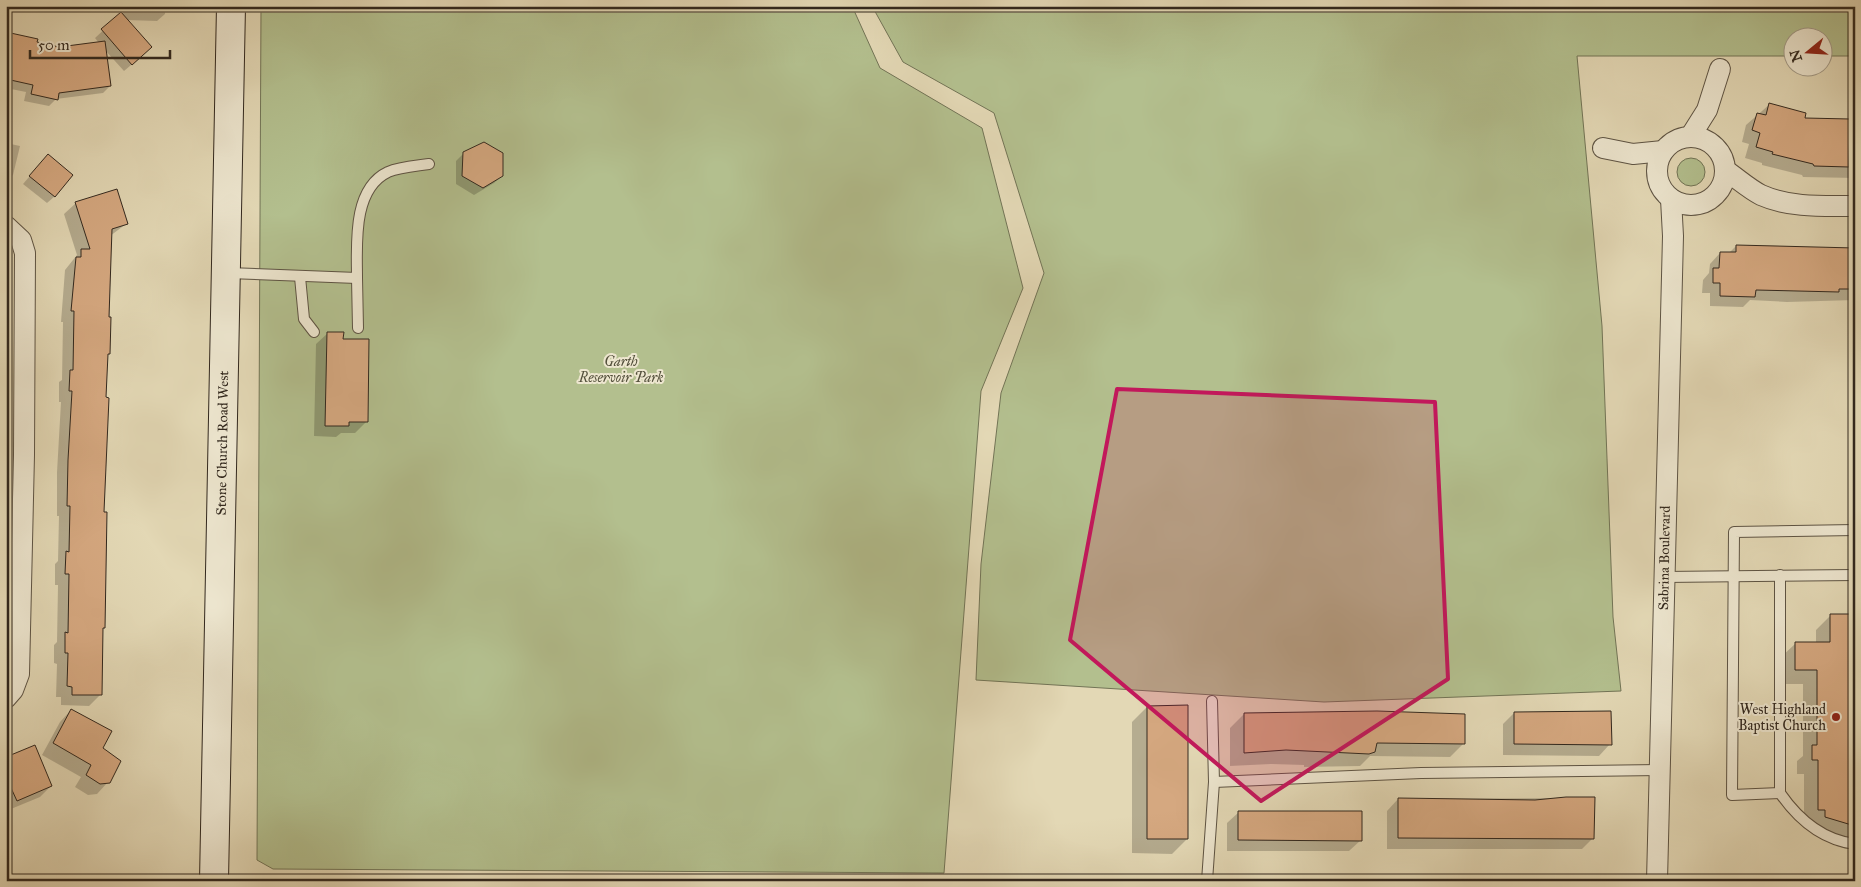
<svg xmlns="http://www.w3.org/2000/svg" width="1861" height="887" viewBox="0 0 1861 887" font-family="'IM FELL Great Primer',serif">
<style>
.green{fill:#b3bf8e;stroke:#727456}
.shadow{fill:#0003}
.building{fill:#d5a880;stroke:#32281e}
.lines{fill:none;stroke-linecap:round;stroke-linejoin:round}
.service-casing{stroke:#5e5444;stroke-width:12}
.minor-casing{stroke:#5e5444;stroke-width:22}
.secondary-casing{stroke:#32281e;stroke-width:30}
.service{stroke:#ede6cf;stroke-width:10}
.minor{stroke:#ede6cf;stroke-width:20}
.secondary{stroke:#ede6cf;stroke-width:28}
.marked{fill:#c2185b;fill-opacity:0.2;stroke:#c2185b;stroke-width:4;stroke-linejoin:round}
.poi-dot{fill:#8f2418;stroke:#ede6cf;stroke-width:2}
.labels{text-anchor:middle;stroke-width:4;stroke-linejoin:round;paint-order:stroke}
.park-label{font-size:14px;font-style:italic;fill:#524e3a;stroke:#ede6cf}
.street-label{font-size:14px;fill:#32281e;stroke:#ede6cf}
.poi-label{font-size:14px;fill:#32281e;stroke:#ede6cf;text-anchor:end}
</style>
<rect width="100%" height="100%" fill="#e3d8b5"/>
<filter id="stains"><feTurbulence type="fractalNoise" baseFrequency=".004" numOctaves="4"/><feColorMatrix values="0 0 0 0 .2 0 0 0 0 .09 0 0 0 0 .02 0 0 0 .5 -.17"/></filter>
<radialGradient id="worn" r=".72"><stop offset=".6" stop-color="#630" stop-opacity="0"/><stop offset="1" stop-color="#630" stop-opacity=".3"/></radialGradient>
<g class="green">
<path d="M261,6H852L880,68L982,128L1023,288L981,391L944,873L273,869L257,860Z"/>
<path d="M872,6H1855V56H1824V38H1794L1793,56H1577L1602,326L1613,617L1621,691L1324,702L976,680L981,564L1001,393L1044,273L994,113L903,62Z"/>
<circle cx="1691" cy="172" r="14"/>
</g>
<g class="shadow">
<path d="M123,6H165V14L157,21L126,20L143,55L124,71L105,50L110,86L103,93L56,99L49,106L24,101L26,92L6,88V33L59,48L99,43L95,38L121,14L123,17Z"/>
<path d="M1770,104L1803,119L1855,120V178L1803,177L1802,175L1762,165V163L1745,158L1749,144L1742,142L1746,125Z"/>
<path d="M6,143L20,146L13,175L6,182Z"/>
<path d="M464,153L502,176L494,183L474,195L456,184V161Z"/>
<path d="M48,155L55,196L47,203L23,184Z"/>
<path d="M76,203L126,224L110,236L109,354L107,356L103,513L104,628L101,631V694L89,706L61,705V697H56L57,664L54,663V645L57,642L58,585H55V564L58,561L59,516H57V472L61,402H59V382L62,380L63,322H61L65,270L77,255L64,214Z"/>
<path d="M1736,246L1855,249V300L1787,302L1750,300L1743,307L1710,306V293H1702L1703,280L1709,273L1710,264L1720,253H1729Z"/>
<path d="M328,333L342,340L366,422L355,433H341L336,437L314,436L316,344Z"/>
<path d="M1855,610V848L1846,849L1836,846L1837,839L1811,832V824H1804V774H1797V761L1803,756V684H1780V658L1795,644L1816,643V630L1831,615H1849Z"/>
<path d="M1147,707L1187,839L1172,854L1132,853V722Z"/>
<path d="M71,710L102,749L108,782L97,794L88,795L75,787L81,777L42,755L60,722Z"/>
<path d="M1514,713L1610,744L1599,756L1503,755V724Z"/>
<path d="M1244,714L1464,743L1450,757L1370,756L1360,766L1304,767V765L1271,764L1230,766V728Z"/>
<path d="M6,758L51,786L40,797L6,811Z"/>
<path d="M1593,798V838L1582,849H1387V811L1398,799Z"/>
<path d="M1239,812L1361,840L1349,851H1227V823Z"/>
</g>
<g class="building">
<path d="M121,12L152,47L132,65L101,29Z"/>
<path d="M6,32L38,39L37,42L59,47L105,41L111,86L59,93L58,100L31,94L33,85L6,79Z"/>
<path d="M1769,103L1806,113L1805,118L1850,119L1849,167L1814,166L1813,164L1772,154L1773,152L1756,147L1760,133L1752,130L1757,113L1766,115Z"/>
<path d="M484,142L503,153V176L483,188L462,176L463,152Z"/>
<path d="M48,154L73,175L55,197L29,176Z"/>
<path d="M117,189L128,224L112,229L109,317H111L110,354H108L106,397L109,398L104,512H107L105,628H103L102,695H72V687L67,686L68,653H65V632L68,633L69,574H65L66,551L69,552L70,506H67L68,460L72,391H69L70,370H73L74,311H71L76,257H81V249H90L75,202Z"/>
<path d="M1736,245L1855,248V289H1839V292L1756,290L1755,297L1720,296V283H1713V268H1719L1720,252H1736Z"/>
<path d="M327,332H344L343,339H369L368,422H349V426H325Z"/>
<path d="M1830,614H1855V826L1825,817V810H1818V760H1812V745H1817V670H1795V642H1830Z"/>
<path d="M1188,705V839H1147V706Z"/>
<path d="M71,709L112,731L103,748L121,761L110,783L100,784L86,775L91,765L53,743Z"/>
<path d="M1377,711L1465,714V744L1377,743L1375,752L1369,754L1286,750L1244,753V713Z"/>
<path d="M1611,711L1612,745L1514,744V712Z"/>
<path d="M35,745L52,786L17,801L6,777V757Z"/>
<path d="M1566,797H1595L1594,839L1398,838V798L1535,800Z"/>
<path d="M1238,811H1362V841L1238,840Z"/>
</g>
<g class="lines">
<g class="service-casing">
<g id="service">
<path d="M228,273L357,278C357,245 352,189 388,172C400,167 416,166 429,164"/>
<path d="M300,277L304,319L314,332"/>
<path d="M357,278L358,328"/>
<path d="M1780,575V793L1732,795L1734,532L1855,530"/>
<path d="M1664,577L1855,575"/>
<path d="M1214,782L1421,773L1660,770"/>
<path d="M1780,793C1798,819 1822,840 1855,844"/>
<path d="M1207,881L1214,782L1212,701"/>
</g>
</g>
<g class="minor-casing">
<g id="minor">
<circle cx="1691" cy="171" r="34"/>
<path d="M1690,137L1707,110L1720,69"/>
<path d="M1603,148L1633,154L1663,151"/>
<path d="M1725,170C1737,178 1749,189 1761,195C1790,208 1824,206 1855,206"/>
<path d="M6,226L21,240L25,253L24,455L19,674L13,690L6,698"/>
<path d="M1657,881L1673,236L1671,199"/>
</g>
</g>
<g class="secondary-casing">
<path id="secondary" d="M214,881L231,6"/>
</g>
<use href="#service" class="service"/>
<use href="#minor" class="minor"/>
<use href="#secondary" class="secondary"/>
</g>
<path class="marked" d="M1117,389L1435,402L1448,679L1261,801L1070,640Z"/>
<circle class="poi-dot" cx="1836" cy="717" r="5"/>
<g class="labels">
<g class="park-label">
<text x="621" y="366">Garth<tspan x="621" dy="16">Reservoir Park</tspan></text>
</g>
<g class="street-label">
<text transform="translate(222 443) rotate(-89)" y="5">Stone Church Road West</text>
<text transform="translate(1664 558) rotate(-89)" y="5">Sabrina Boulevard</text>
</g>
<g class="poi-label">
<text x="1826" y="714">West Highland<tspan x="1826" dy="16">Baptist Church</tspan></text>
</g>
</g>
<rect width="1861" height="887" fill="none" stroke="#e3d8b5" stroke-width="25"/>
<rect x="8" y="8" width="1846" height="872" fill="none" stroke="#32281e" stroke-width="2.5"/>
<rect x="12" y="12" width="1836" height="862" fill="none" stroke="#32281e"/>
<g transform="translate(1808 52) rotate(252)"><circle r="24" fill="#ede6cf" stroke="#a29a88"/>
<path d="M0-4L9 19L0 12L-9 19Z" fill="#8f2418"/>
<text y="-8" font-size="14" font-weight="bold" text-anchor="middle" fill="#32281e">N</text>
</g>
<path d="M30 50v8h140v-8" fill="none" stroke="#32281e" stroke-width="2.5"/>
<text x="38" y="50" font-size="15" fill="#32281e" stroke="#ede6cf" stroke-width="4" paint-order="stroke">50 m</text>
<rect width="100%" height="100%" filter="url(#stains)"/>
<rect width="100%" height="100%" fill="url(#worn)"/>
</svg>
